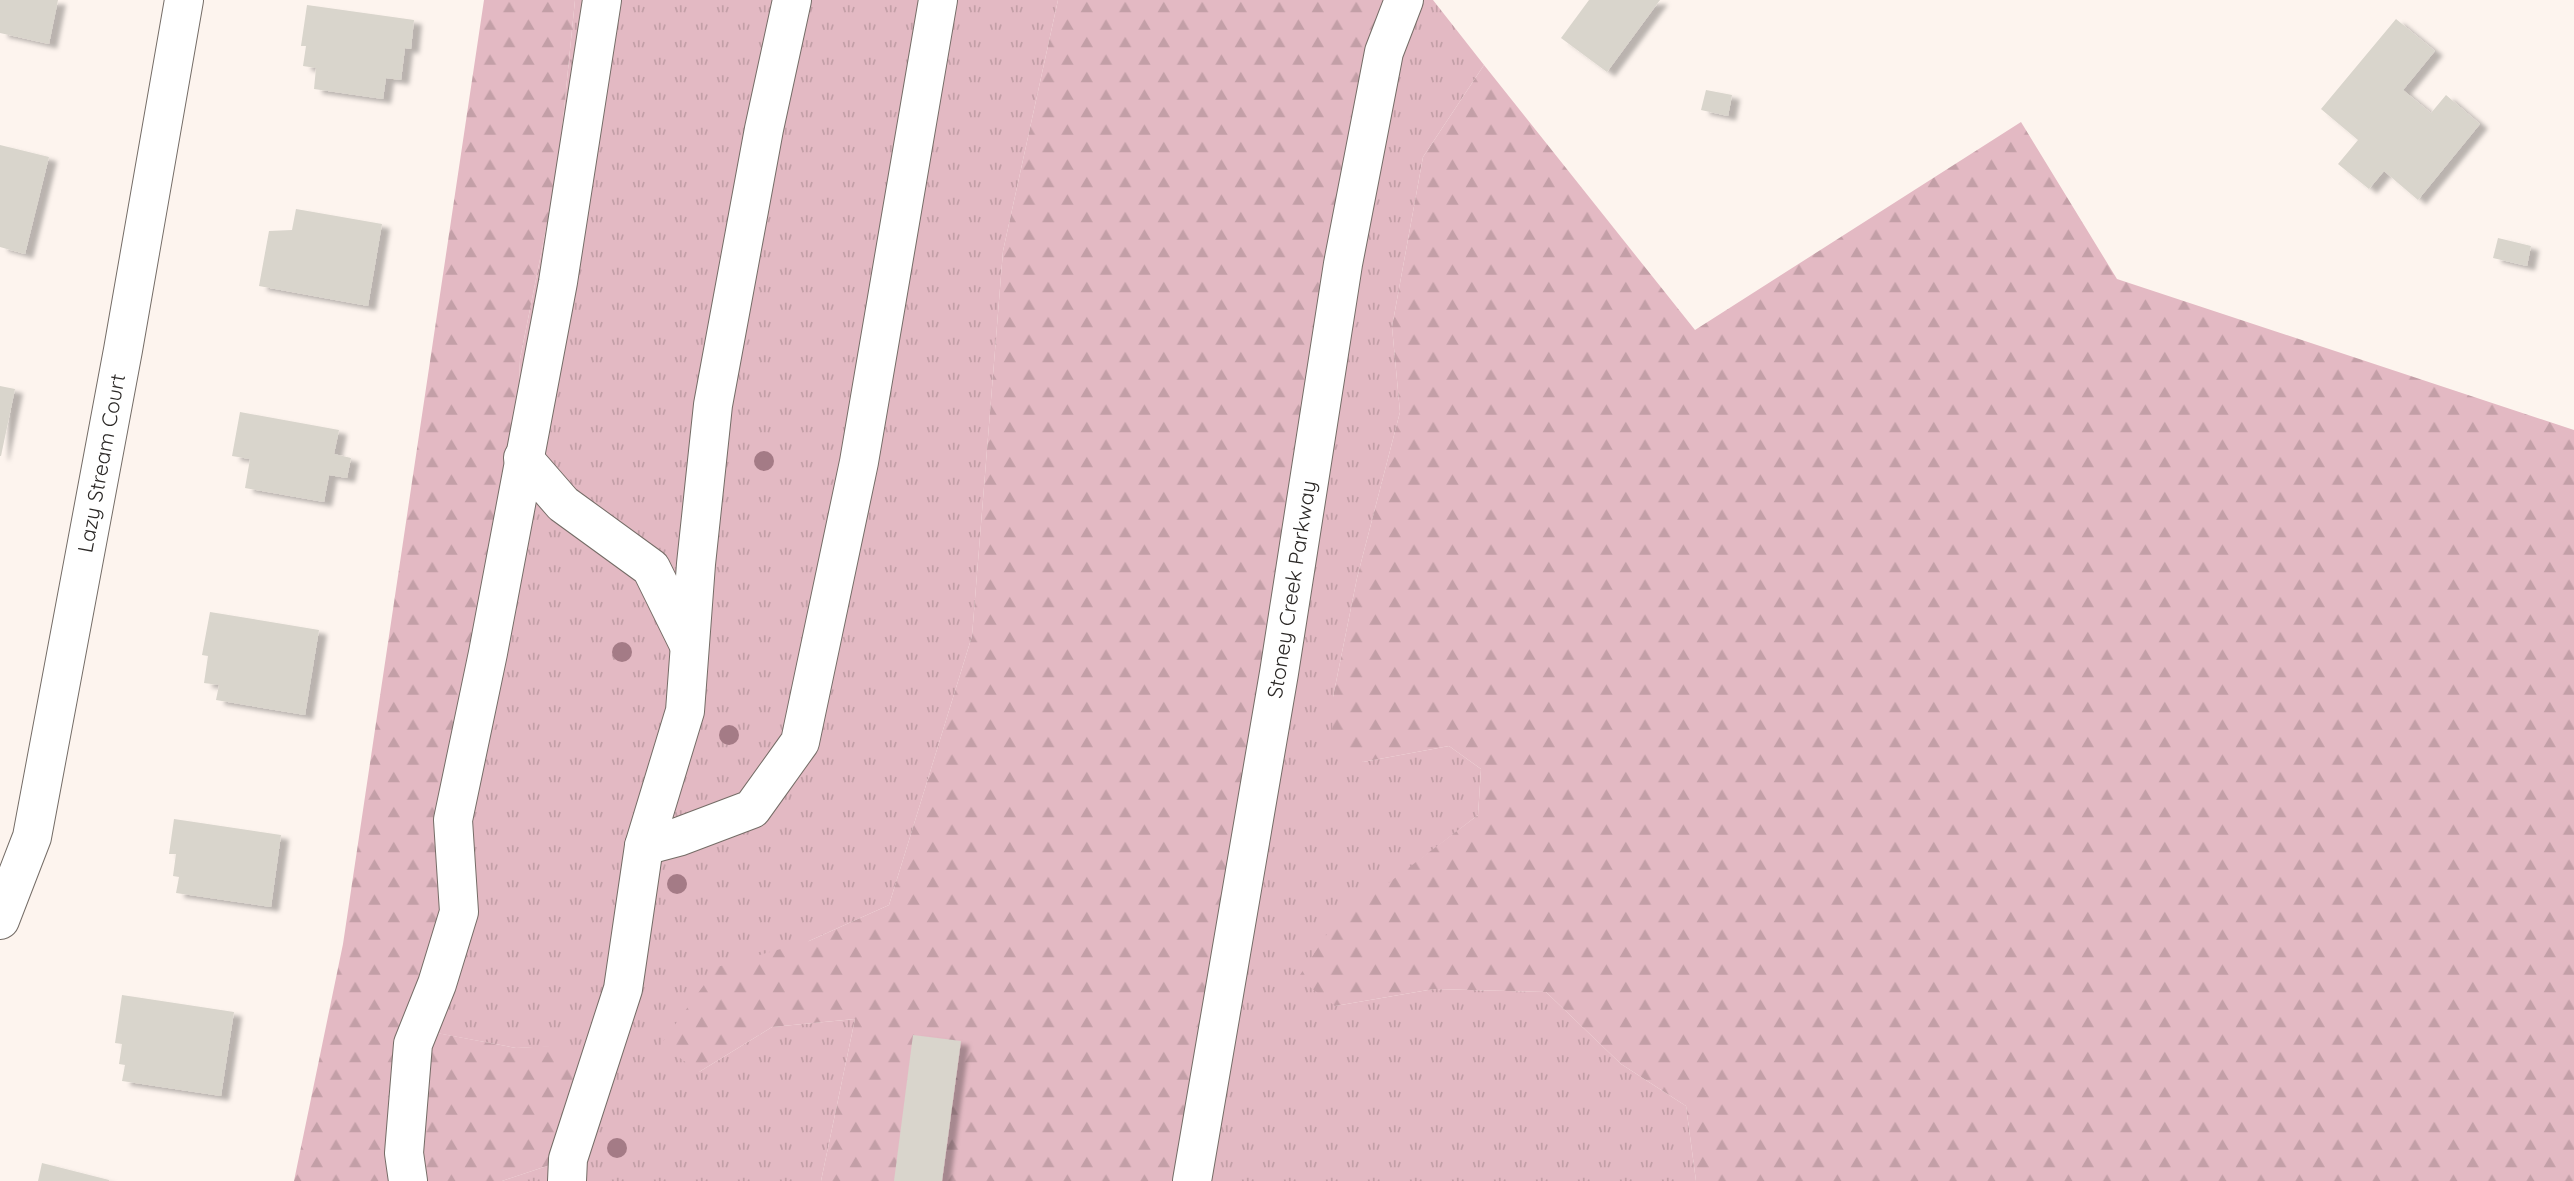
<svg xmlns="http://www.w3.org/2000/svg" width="2574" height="1181" viewBox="0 0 2574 1181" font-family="Quicksand,sans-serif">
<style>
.grass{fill:url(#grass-tufts)}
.forest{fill:url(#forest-firs)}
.building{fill:#d9d5cc;filter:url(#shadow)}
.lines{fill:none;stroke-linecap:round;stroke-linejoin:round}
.minor-casing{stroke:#746c66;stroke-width:40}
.minor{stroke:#fff;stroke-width:38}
.tree{fill:#a47b86}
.labels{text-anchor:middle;stroke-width:7;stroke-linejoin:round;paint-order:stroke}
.street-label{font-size:21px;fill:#2b2826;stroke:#fdf4ee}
</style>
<defs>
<pattern id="grass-tufts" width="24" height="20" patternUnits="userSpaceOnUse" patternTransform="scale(1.75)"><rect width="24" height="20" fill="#e3b9c3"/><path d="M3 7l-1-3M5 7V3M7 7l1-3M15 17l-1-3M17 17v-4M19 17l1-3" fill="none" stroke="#c39fa7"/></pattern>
<pattern id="forest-firs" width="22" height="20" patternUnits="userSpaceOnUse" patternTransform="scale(1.75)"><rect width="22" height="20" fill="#e3b9c3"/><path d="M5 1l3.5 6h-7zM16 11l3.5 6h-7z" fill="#c39fa7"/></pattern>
<filter id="shadow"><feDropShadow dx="8" dy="4.5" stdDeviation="2" flood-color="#0004"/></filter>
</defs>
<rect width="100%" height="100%" fill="#fdf4ee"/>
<g class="grass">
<path d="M575,0H1058L1003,251L972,636L889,905L809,941L699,1072L772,1027L855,1019L821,1181H502L568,1159L567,1046L516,1048L431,1032L515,502L520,359L558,169Z"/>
<path d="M1404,0H1433L1484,65L1423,157L1392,327L1400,412L1357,578L1333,697L1363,762L1449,746L1481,769L1478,815L1408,869L1335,1006L1434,989L1546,992L1621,1064L1686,1106L1696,1181H1192Z"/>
</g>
<g class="forest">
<path d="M484,0H575L558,169L520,359L515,502L432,1032L516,1048L567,1045L585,1107L568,1159L502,1181H294L343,944Z"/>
<path d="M1058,0H1404L1192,1181H821L855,1019L772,1027L699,1072L661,1044L717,967L809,941L889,905L972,636L1003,251Z"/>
<path d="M1484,65L1695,330L2021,122L2117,279L2574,430V1181H1696L1686,1106L1621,1064L1546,992L1434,989L1335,1006L1298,978L1333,925L1478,815L1481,769L1449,746L1363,762L1332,740L1333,697L1357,578L1400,412L1392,327L1423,157Z"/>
</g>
<g class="building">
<path d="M0,0H58L49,44L0,33Z"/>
<path d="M1589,0H1660L1607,72L1561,38Z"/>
<path d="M307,5L414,20L411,49L405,48L401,80L386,78L383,99L314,89L316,68L303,66L306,46H301Z"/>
<path d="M2396,19L2435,51L2403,90L2431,113L2446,95L2480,124L2418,200L2384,171L2369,189L2338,164L2358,140L2321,109Z"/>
<path d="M1706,90L1732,95L1728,116L1701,110Z"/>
<path d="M0,145L49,157L25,254L0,247Z"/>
<path d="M296,209L382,224L368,306L259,286L269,231L292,230Z"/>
<path d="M2498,238L2531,246L2527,266L2493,258Z"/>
<path d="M0,386L15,389L1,456H0Z"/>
<path d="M240,412L339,430L334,454L351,458L347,478L329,475L324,502L245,488L250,459L232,456Z"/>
<path d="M210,612L319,630L305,715L216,700L219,685L204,683L208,656L202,655Z"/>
<path d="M174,819L281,835L271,907L176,893L179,877L173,876L176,854H169Z"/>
<path d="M122,995L234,1012L221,1096L122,1081L125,1065L119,1064L122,1044L115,1043Z"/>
<path d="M913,1035L961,1041L942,1181H894Z"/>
<path d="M42,1163L109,1180V1181H38Z"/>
</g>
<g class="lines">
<g class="minor-casing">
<g id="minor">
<path d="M792,0L764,129L713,405L696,564L685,711L644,846L678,837L752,809L800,742L859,462L938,0"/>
<path d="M523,458L563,504L651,568L689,645"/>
<path id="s1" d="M0,920L32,837L123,350L184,0"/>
<path d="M408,1181L404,1153L413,1044L437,984L459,912L453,820L488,653L558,282L602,0"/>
<path d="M567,1181L568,1159L623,989L644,846"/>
<path id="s2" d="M1192,1181L1279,673L1343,264L1384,52L1404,0"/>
</g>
</g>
<use href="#minor" class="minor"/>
</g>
<g class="tree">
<circle cx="764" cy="461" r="10"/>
<circle cx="622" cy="652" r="10"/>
<circle cx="729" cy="735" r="10"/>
<circle cx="677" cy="884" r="10"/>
<circle cx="617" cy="1148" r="10"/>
</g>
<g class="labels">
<g class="street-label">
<text dy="7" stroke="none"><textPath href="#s1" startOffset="469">Lazy Stream Court</textPath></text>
<text dy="7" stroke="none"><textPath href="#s2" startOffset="600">Stoney Creek Parkway</textPath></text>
</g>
</g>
</svg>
